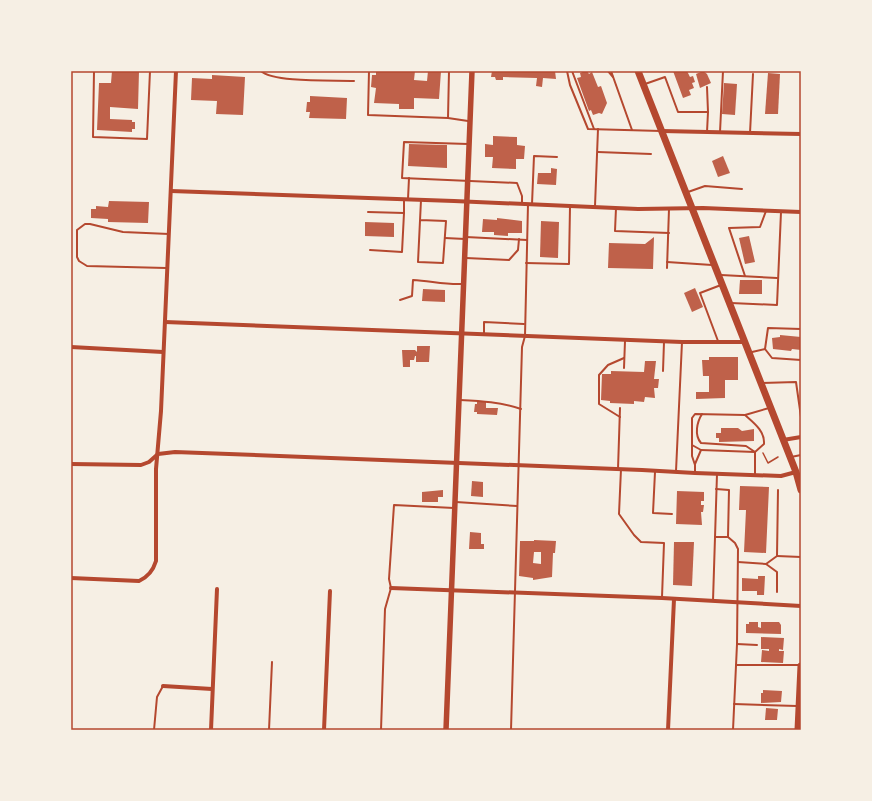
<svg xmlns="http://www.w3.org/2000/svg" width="872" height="801" viewBox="0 0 872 801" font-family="Roboto,sans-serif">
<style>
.building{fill:#bf614a;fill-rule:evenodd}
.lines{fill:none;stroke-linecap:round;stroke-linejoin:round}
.path{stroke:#b5482f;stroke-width:1.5}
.service{stroke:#b5482f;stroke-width:2}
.minor{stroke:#b5482f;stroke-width:4}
.tertiary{stroke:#b5482f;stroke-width:5.5}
.primary{stroke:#b5482f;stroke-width:7}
.neatline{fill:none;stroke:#b5482f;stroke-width:1.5}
</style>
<rect width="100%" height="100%" fill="#f6efe4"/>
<g class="building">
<path d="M112,71H139L138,109L110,107V119L132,120V122H135V129H132V132L97,130L99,83H111Z"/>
<path d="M376,71H415L414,80L427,81L428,71H441L439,99L414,98V109H399V104L374,103L376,88L371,87L372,75H376Z"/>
<path d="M492,71H555L556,79L543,78L542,87L536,86L537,78L503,77V80H496L495,77H491Z"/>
<path d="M585,71H587L589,74L592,72L598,87L601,86L607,103L602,114L599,113L593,115L591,110L589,111L577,78L581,77L580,73Z"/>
<path d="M673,71H687L690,77L693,76L695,82L692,83L694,88L689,90L691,95L683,98Z"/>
<path d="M703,71L707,74L711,83L700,88L696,74Z"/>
<path d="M768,73L780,74L778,114H765Z"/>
<path d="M212,75L245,77L243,115L216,114L217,101L191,100L192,78L212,79Z"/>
<path d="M724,83L737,84L735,115L722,114Z"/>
<path d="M310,96L347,98L346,119L309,118L310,112H306L307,102H310Z"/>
<path d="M493,136L517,137V145L525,146L524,159H516V169L492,168L493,157H485V144L493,145Z"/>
<path d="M409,144L447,145V168L408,166Z"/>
<path d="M723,156L730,173L718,177L712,161Z"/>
<path d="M551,168L557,169L556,185L537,184L538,173H551Z"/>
<path d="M109,201L149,202L148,223L108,222V219L91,218V209H96V206L108,207Z"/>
<path d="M497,218L522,221V233H508V236L494,235V232H482L483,219L497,220Z"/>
<path d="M541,221L559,222L558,258L540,257Z"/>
<path d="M365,222L394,223V237L365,236Z"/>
<path d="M749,236L755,262L745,264L739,238Z"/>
<path d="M654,237L653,269L608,268L609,243L645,244Z"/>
<path d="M740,280H762V294H739Z"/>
<path d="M695,288L703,307L692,312L684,293Z"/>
<path d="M423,289L445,290V302L422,301Z"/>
<path d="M780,335L801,337V350L792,349L791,351L773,349L772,338L780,337Z"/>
<path d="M417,346H430L429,362H416V356H415L414,360H410V367H403L402,350H415L417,352Z"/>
<path d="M709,357H738V380H725V398L696,399V392H709V376H703L702,360H709Z"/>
<path d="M645,361H656L654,379H659L658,388H654L655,398L645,397L644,402L634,401V404L610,403V401L601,400L602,374H611V371L644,372Z"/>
<path d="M477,402H486V408H498L497,415L477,414V412H474L475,404H477Z"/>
<path d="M721,428H738L742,431L754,429V441L719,442V438H716V433H721Z"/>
<path d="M472,481L483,482V497L471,496Z"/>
<path d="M740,486L769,487L766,553L744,552L746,510H739Z"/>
<path d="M443,490V497H438V502H422V492Z"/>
<path d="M677,491L704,492V501H701V505H704L703,512H701L702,525L676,524Z"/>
<path d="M470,532L481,533V544H484V549H469Z"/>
<path d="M534,540L556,541L555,553H553L552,577L533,580V578L519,576L520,541H534ZM534,552H541V564L533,563Z"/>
<path d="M674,542H694L692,586L673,585Z"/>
<path d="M758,576H765L764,595H757V591H742V578L758,579Z"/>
<path d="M749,622H758V627L761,628V622H779L781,625V634L746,633V624H749Z"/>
<path d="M761,637L784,638L783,650L779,649V651H784L783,663L761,662L762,650L769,651V649H761Z"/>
<path d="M763,690L782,691L781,702L761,703V693H763Z"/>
<path d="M766,708L778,709L777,720H765Z"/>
</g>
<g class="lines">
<path class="path" d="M763,453L768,463L778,457"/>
<g class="service">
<path d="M94,71L93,137L147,139L150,71"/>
<path d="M261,71C274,83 334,80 354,81"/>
<path d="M369,71L368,115L448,118L468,121"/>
<path d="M567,71L570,85L588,129L661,131"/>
<path d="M572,71L594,129"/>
<path d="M608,71L613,77"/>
<path d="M611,71L632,130"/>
<path d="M645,84L665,77L678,112H708L707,132"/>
<path d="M707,87L708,112"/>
<path d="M448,118L449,71"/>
<path d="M720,132L723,71"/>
<path d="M750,133L753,74"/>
<path d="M468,144L404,142L402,178L517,183L522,196V204"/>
<path d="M598,152L651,154"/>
<path d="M688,192L705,186L742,189"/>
<path d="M408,199L409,178"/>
<path d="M532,204L534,156L557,157"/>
<path d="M595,206L598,129"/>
<path d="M616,208L615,231L669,233"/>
<path d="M368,212L404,213V200"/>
<path d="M420,220L446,221L443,263L418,262L421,200"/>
<path d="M466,237L527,240"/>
<path d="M445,238L465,239"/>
<path d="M370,250L402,252L404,213"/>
<path d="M466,258L509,260L518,250L519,239"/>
<path d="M667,262L712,265"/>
<path d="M526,263L569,264L570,207"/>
<path d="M166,268L87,266L79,261L77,257V230L85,224H90L123,232L169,234"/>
<path d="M667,268L669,209"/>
<path d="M721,275L777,278"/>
<path d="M745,276L729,228L760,227L766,211"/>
<path d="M400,300L412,296L413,280C431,281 445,285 463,284"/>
<path d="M731,303L777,305L781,212"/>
<path d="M484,334V322L524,324"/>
<path d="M718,341L700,293L721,285"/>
<path d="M765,349L768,328L801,329"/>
<path d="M752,352L765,349L772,358L801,360"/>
<path d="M624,368L625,341"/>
<path d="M663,371L664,342"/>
<path d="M762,383L796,382L801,417"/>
<path d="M460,400C481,401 501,402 521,409"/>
<path d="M702,414C697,422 694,435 701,443L746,446L755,452V475"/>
<path d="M620,417L599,404V375L608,365L624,358"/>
<path d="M692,445L701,450L755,452L764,444C765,431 754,423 745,415"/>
<path d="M791,457L801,455"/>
<path d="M695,464L701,450"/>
<path d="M618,469L620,408"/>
<path d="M621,469L619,514L634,535L641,542L664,543L662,597"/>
<path d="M676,471L682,342"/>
<path d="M655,472L653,513L672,514"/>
<path d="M695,473V465L692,456V418L695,414L745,415L769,408"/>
<path d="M716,489L729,490L728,537L735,543L738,549L737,644L733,730"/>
<path d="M456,502L517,506"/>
<path d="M715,537H728"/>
<path d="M777,556L801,557"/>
<path d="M738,562L766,564L777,556L778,490"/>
<path d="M766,564L777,572V592"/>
<path d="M713,601L717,474"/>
<path d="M737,644L757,645"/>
<path d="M736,665H799"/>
<path d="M734,704L797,706"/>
<path d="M154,730L157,697L163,686"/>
<path d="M269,730L272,662"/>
<path d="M381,730L385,609L391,588L389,579L394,505L454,508"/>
<path d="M511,730L522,347L525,336L528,204"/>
</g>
<g class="minor">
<path d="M662,131L801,134"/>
<path d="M171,191L454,201L638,209L703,208L801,212"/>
<path d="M165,322L682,342H744"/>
<path d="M71,347L163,352"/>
<path d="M783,440L801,437"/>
<path d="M71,464L141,465L149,462L158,454L175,452L642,470L695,473L781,476L796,472"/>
<path d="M71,578L139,581C148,577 153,571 156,561V469L161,411L176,71"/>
<path d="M391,588L662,598L801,606"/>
<path d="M163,686L212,689"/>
<path d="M211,730L217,589"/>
<path d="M324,730L330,591"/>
<path d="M668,730L674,599"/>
</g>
<path class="tertiary" d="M446,730L472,71"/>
<g class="primary">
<path d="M638,71L796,472L801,490"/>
<path d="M798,730L801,666"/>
</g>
</g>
<rect width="872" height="801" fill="none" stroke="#f6efe4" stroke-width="144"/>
<rect x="72" y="72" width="728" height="657" class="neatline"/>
</svg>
